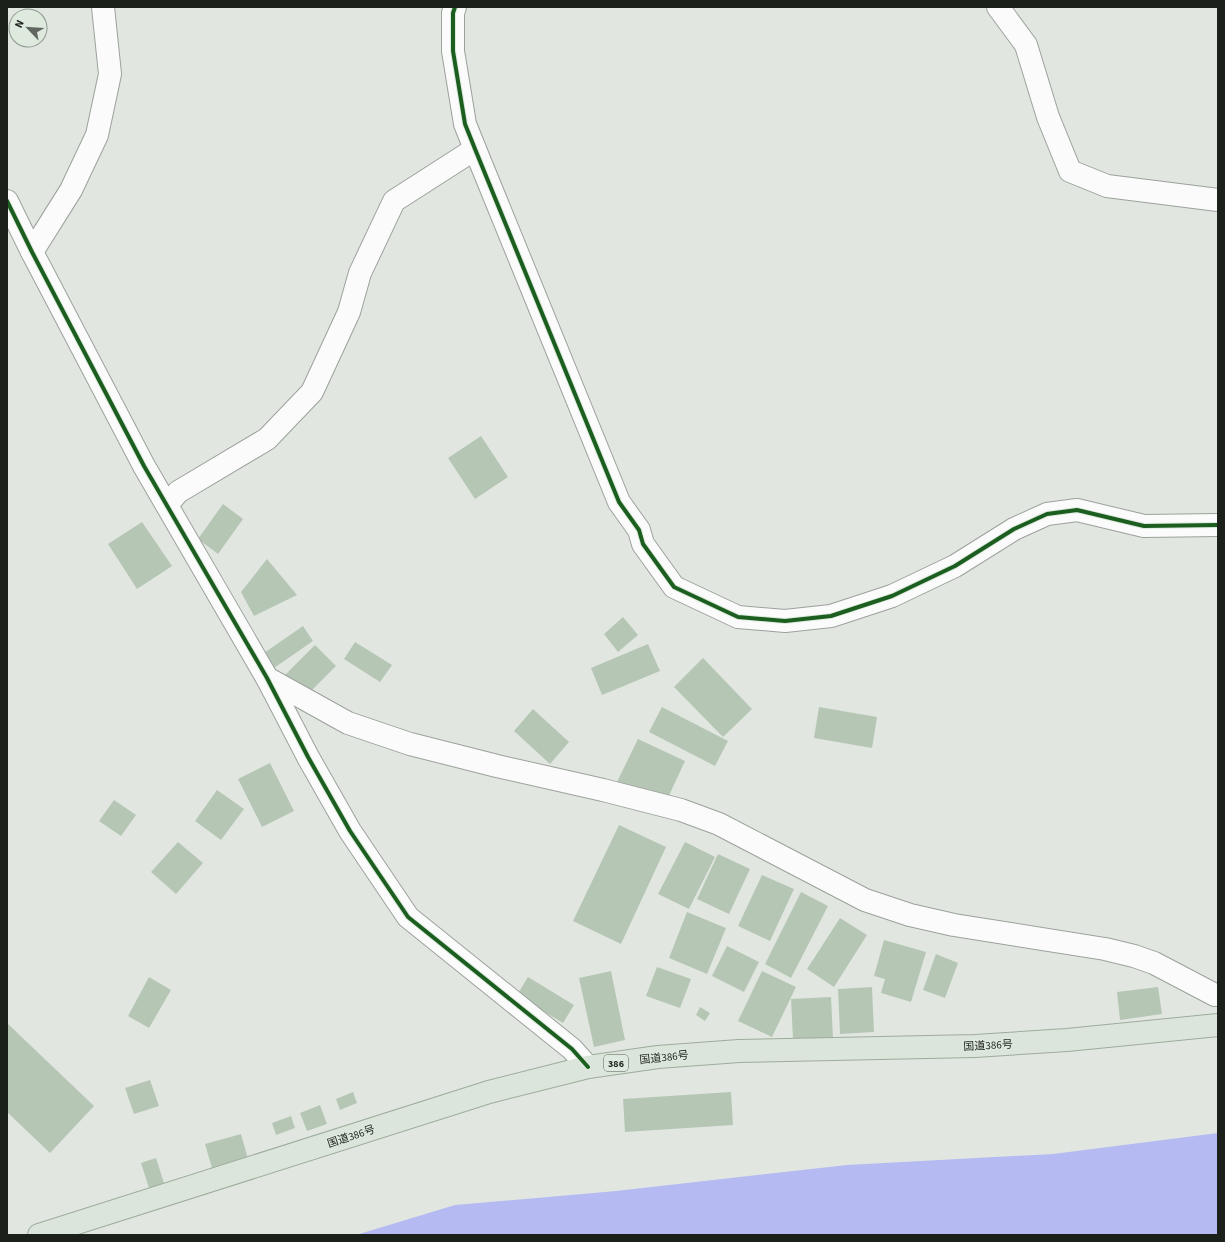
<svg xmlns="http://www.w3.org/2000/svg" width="1225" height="1242" viewBox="0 0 1225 1242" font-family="'Source Sans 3','Noto Sans JP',sans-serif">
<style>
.water{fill:#b5baf3}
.building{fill:#b6c6b5}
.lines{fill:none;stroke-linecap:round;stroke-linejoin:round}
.minor-casing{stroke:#9ca19c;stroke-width:24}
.trunk-casing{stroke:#9dac9c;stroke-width:24}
.minor{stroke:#fafbfa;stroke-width:22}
.trunk{stroke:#dbe5db;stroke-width:22}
.cycleway-casing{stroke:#deeadd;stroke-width:6}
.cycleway{stroke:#1b5e20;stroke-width:4}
.labels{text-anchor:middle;stroke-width:3;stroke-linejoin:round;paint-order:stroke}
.shield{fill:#deeadd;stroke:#565d55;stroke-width:1}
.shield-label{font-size:10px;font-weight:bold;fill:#1c201b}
.street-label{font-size:11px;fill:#1c201b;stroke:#deeadd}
</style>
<rect width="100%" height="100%" fill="#e1e7e0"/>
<path class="water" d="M1218,1133V1235H356L455,1205L616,1191L847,1165L1053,1154Z"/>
<g class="building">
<path d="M481,436L508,477L475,499L448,458Z"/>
<path d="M223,504L243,519L218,554L198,539Z"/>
<path d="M142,522L172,566L137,589L108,544Z"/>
<path d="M267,559L297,595L254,616L241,592Z"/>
<path d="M623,617L638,635L618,652L604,634Z"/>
<path d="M303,626L313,641L274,668L264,653Z"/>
<path d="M355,642L392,665L380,682L344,659Z"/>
<path d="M648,644L660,671L602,695L591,668Z"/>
<path d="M315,645L336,666L303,699L282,678Z"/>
<path d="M703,658L752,709L723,737L674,687Z"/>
<path d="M662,707L728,741L715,766L649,732Z"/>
<path d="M819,707L877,717L872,748L814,738Z"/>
<path d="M533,709L569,742L550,764L514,731Z"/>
<path d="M638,739L685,761L665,804L617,782Z"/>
<path d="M270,763L294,811L262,827L238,779Z"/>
<path d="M217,790L244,809L221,840L195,821Z"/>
<path d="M114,800L136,815L121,836L99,821Z"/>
<path d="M619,825L666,847L621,944L573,921Z"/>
<path d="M178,842L203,863L176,894L151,872Z"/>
<path d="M685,842L715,857L689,909L658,894Z"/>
<path d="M718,854L750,869L729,914L697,899Z"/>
<path d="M762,875L794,889L770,941L738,926Z"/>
<path d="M801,892L828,906L791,978L765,964Z"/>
<path d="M687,912L726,928L707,974L669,958Z"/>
<path d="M840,918L867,935L834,987L807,969Z"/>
<path d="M884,940L926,952L911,1002L881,993L885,979L874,976Z"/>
<path d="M727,946L759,962L744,992L712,976Z"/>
<path d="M936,954L958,963L945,998L923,990Z"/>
<path d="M657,967L691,979L680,1008L646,996Z"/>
<path d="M611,971L625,1040L594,1047L579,978Z"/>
<path d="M762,971L796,987L772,1037L738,1021Z"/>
<path d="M149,977L171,990L149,1028L128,1016Z"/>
<path d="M528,977L574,1005L563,1023L517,995Z"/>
<path d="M872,987L874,1032L840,1034L838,989Z"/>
<path d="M1158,987L1162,1014L1120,1020L1117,992Z"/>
<path d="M831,997L833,1038L793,1039L791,999Z"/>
<path d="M700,1007L710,1013L705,1021L696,1015Z"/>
<path d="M7,1023L94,1106L50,1153L7,1112Z"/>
<path d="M150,1080L159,1106L134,1114L125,1088Z"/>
<path d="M353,1092L357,1103L340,1110L336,1099Z"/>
<path d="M731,1092L733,1125L625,1132L623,1099Z"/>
<path d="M320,1105L327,1124L307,1131L300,1113Z"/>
<path d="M291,1116L295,1128L276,1135L272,1123Z"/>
<path d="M241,1134L248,1159L212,1168L205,1144Z"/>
<path d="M156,1158L164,1183L149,1188L141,1163Z"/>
</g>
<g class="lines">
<g class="minor-casing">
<g id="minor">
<path d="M455,7L453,13V51L465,124L475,149L619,502L639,530L643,544L674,587L738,617L785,621L831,616L892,596L955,566L1014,529L1047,514L1077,510L1144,526L1218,525"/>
<path d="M998,7L1026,45L1048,117L1070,171L1107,186L1218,200"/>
<path d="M7,201L32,252L144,466L267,678L308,757L350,831L408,917L572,1049L588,1067"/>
<path d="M32,252L71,190L97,135L110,74L103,7"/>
<path d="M167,505L178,492L267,439L312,392L349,312L360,273L394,201L475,149"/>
<path d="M267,678L348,723L410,744L497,766L603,790L681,810L719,824L865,900L910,915L954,925L1105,949L1134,956L1154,963L1215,995H1218"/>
</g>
</g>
<g class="trunk-casing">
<path id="trunk" d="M39,1235L489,1092L588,1067L658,1057L739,1051L975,1046L1067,1040L1218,1025"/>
</g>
<use href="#minor" class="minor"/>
<use href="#trunk" class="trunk"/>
<g class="cycleway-casing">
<g id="cycleway">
<path d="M455,7L453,13V51L465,124L475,149L619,502L639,530L643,544L674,587L738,617L785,621L831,616L892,596L955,566L1014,529L1047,514L1077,510L1144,526L1218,525"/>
<path d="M7,201L32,252L144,466L267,678L308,757L350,831L408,917L572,1049L588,1067"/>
</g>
</g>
<use href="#cycleway" class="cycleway"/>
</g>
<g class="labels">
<rect class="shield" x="604" y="1055" width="24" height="16" rx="3"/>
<g class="shield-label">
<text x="616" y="1067">386</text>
</g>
<g class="street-label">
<text transform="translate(988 1045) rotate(-3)" y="4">国道386号</text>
<text transform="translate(664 1057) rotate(-6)" y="4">国道386号</text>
<text transform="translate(351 1136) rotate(-18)" y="4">国道386号</text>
</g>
</g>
<rect width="1225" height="1242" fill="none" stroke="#1c201b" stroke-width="16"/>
<g transform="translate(28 28) rotate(295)"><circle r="19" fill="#deeadd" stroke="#90998f"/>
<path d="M0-3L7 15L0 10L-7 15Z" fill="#616660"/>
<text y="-6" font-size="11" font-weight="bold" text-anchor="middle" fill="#1c201b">N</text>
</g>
</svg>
